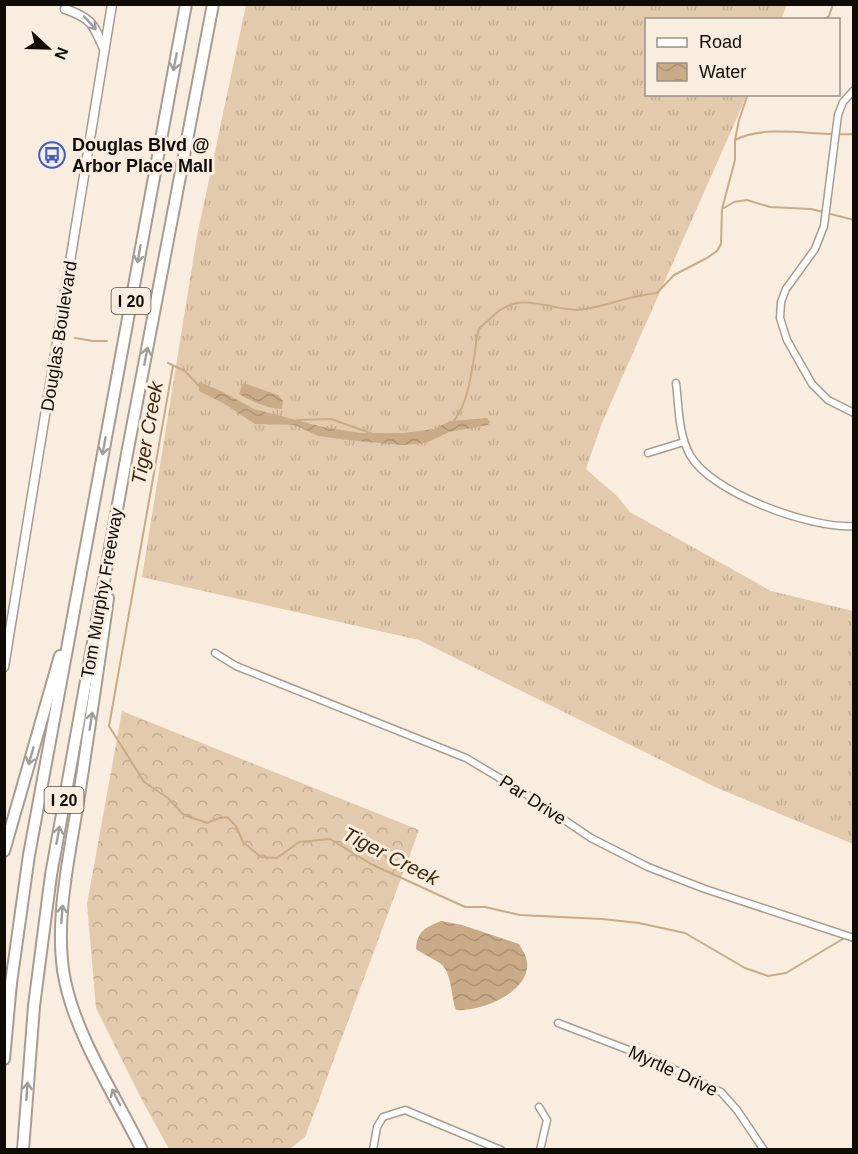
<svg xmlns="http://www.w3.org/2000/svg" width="858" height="1154" viewBox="0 0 858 1154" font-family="Helvetica,sans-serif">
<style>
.grass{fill:url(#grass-tufts)}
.forest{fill:url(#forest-crowns)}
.water{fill:url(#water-waves)}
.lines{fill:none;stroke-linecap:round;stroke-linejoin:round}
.stream{stroke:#c9ab88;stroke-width:2}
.street-casing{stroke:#a79c8f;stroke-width:9}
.secondary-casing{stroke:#a79c8f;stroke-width:11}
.highway-casing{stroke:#a79c8f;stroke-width:14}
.street{stroke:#fff;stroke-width:6}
.secondary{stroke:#fff;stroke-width:8}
.highway{stroke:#fff;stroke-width:10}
.oneway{stroke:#9f9e9c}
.labels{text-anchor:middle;stroke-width:6;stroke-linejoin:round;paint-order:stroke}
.shield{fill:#f9eddf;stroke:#555048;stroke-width:1.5}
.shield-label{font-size:16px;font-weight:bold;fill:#0f0c07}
.poi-label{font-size:18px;font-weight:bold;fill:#0f0c07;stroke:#f9eddf;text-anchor:start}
.street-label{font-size:18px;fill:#0f0c07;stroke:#f9eddf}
.water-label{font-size:20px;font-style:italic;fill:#3d280a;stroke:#f9eddf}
</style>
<defs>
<pattern id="grass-tufts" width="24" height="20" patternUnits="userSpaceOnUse" patternTransform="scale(1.5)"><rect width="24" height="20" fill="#e4caac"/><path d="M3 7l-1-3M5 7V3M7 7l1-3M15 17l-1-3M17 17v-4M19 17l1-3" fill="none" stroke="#c2ac92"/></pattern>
<pattern id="forest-crowns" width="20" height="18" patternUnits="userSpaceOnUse" patternTransform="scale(1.5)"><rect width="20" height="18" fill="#e4caac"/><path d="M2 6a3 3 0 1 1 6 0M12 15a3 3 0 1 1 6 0" fill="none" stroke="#c2ac92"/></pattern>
<pattern id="water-waves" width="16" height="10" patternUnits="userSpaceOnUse" patternTransform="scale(1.5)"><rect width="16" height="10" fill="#c9ab88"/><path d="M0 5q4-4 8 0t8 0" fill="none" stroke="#ab9274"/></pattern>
</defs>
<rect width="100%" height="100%" fill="#f9eddf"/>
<path class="grass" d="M246,5H787L781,19L646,20V94L747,95L602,423L586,469L617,496L630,512L771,591L853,611V844L717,788L419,640L142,577L197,236Z"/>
<path class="forest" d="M122,711L419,830L305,1137L290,1149H169L143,1102L96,1008L87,904Z"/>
<g class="water">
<path d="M199,382L223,392L254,409L323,427L361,433H405L434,429L450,421L487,418L490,422L488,425L449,432L426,443L402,445L356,441L318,436L295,425L255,424L223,403L199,391Z"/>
<path d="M243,383L278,395L283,401L282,409C268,409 251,401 239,394Z"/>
<path d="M441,921L462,925L519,944C521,948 524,952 526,957C536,990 482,1012 456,1010C451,997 452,973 441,964C433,958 424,955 416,949C417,931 426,927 441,921Z"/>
</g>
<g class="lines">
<g class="stream">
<path d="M823,20L829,16L833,4"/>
<path d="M735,140C768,123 816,137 854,134"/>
<path d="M724,208L734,202L747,200L770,207L811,209L854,220"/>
<path d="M75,338L93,341H107"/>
<path d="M168,363L185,371L199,386"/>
<path d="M173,366L109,726L144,782L168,798L184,815L207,823L219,818L227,817L236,826L243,842L261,857L277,858L299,842L330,839L371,864L465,907H485L520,915L602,919L639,923L685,933L745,968L768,976L786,973L846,937"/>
<path d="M297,420L331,419L373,434"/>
<path d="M453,422C468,404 471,375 475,352C476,345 476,335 479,329C482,325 489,320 493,316C523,287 552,314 585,309C610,305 632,295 657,293L674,275L707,258L717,251L721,244L722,209L735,160V140L739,120L748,94"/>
</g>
<g class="street-casing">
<g id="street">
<path d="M854,90L843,102L838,115L824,226L815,249L786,289L781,302L780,318L787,340L812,384L828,400L854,413"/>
<path d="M676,383C679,407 678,433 690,455C711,493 811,529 854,526"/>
<path d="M648,453L684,442"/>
<path d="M215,653L236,666L466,758L523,792L591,838L648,867L705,889L854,938"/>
<path d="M558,1023L655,1060L721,1092L737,1110L764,1150"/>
<path d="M539,1107L547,1120L540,1150"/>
<path d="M373,1150L377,1127L383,1117L405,1110L501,1150"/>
</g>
</g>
<g class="secondary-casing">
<g id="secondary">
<path d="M65,9C91,18 93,23 104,49"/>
<path d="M4,667L112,4"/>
</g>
</g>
<g class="highway-casing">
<g id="highway">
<path d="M108,598C99,664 89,730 79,796C70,854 53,923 65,981C77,1038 116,1097 142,1150"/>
<path d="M4,851L60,656"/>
<path d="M4,1059L11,983L29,855L186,4"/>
<path d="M23,1150L34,1006L51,875L127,454L213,4"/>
</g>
</g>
<use href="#street" class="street"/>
<use href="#secondary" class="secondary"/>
<use href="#highway" class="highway"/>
</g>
<defs><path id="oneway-shaft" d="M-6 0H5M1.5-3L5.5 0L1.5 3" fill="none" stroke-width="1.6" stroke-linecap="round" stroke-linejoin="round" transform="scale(1.5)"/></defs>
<g class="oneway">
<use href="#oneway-shaft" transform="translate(90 23) rotate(48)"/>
<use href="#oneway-shaft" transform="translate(175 62) rotate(101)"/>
<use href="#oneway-shaft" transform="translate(139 254) rotate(100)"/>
<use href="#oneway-shaft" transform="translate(146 356) rotate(-79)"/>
<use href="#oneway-shaft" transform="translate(104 446) rotate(100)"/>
<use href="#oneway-shaft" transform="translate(91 721) rotate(-81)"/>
<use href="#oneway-shaft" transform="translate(31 756) rotate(106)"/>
<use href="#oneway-shaft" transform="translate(58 835) rotate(-80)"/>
<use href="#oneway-shaft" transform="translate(62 914) rotate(-86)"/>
<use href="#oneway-shaft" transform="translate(27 1091) rotate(-86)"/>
<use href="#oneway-shaft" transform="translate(116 1097) rotate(-117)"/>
</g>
<defs>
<g id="bus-ring" transform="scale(1.35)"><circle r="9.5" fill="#f9eddf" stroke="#3d5cce" stroke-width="1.5"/><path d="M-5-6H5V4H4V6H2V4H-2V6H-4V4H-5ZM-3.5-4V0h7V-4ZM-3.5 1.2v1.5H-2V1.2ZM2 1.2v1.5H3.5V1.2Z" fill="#3d5cce"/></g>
</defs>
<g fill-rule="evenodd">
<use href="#bus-ring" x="52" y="155"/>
</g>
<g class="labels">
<g class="shield">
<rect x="111.5" y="288" width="39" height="26" rx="4.5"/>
<rect x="44.5" y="787" width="39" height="26" rx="4.5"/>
</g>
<g class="shield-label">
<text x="131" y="307">I 20</text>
<text x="64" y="806">I 20</text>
</g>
<g class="poi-label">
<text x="72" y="151">Douglas Blvd @<tspan x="72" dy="21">Arbor Place Mall</tspan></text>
</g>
<g class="street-label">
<text transform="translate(59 336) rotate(-81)" y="6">Douglas Boulevard</text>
<text transform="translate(102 593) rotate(-80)" y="6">Tom Murphy Freeway</text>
<text transform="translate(533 800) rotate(33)" y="6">Par Drive</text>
<text transform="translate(673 1071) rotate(25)" y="6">Myrtle Drive</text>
</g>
<g class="water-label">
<text transform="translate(147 433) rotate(-80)" y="7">Tiger Creek</text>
<text transform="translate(391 856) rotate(27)" y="7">Tiger Creek</text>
</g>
</g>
<rect width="858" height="1154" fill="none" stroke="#0f0c07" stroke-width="12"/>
<rect x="645" y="18" width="195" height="78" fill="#f9eddf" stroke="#9b9389" stroke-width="1.5"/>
<rect x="657" y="38" width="30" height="9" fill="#ffffff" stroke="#9b9389" stroke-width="1.5"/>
<text x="699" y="48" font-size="18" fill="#0f0c07">Road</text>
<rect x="657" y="63" width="30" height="18" fill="url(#water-waves)" stroke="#9b9389" stroke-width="1.5"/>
<text x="699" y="78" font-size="18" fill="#0f0c07">Water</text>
<g transform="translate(48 48) rotate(112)" stroke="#f9eddf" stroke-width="4.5" paint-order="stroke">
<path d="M0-4.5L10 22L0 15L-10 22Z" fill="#0f0c07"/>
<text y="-9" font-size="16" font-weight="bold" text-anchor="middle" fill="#0f0c07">N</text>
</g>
</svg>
